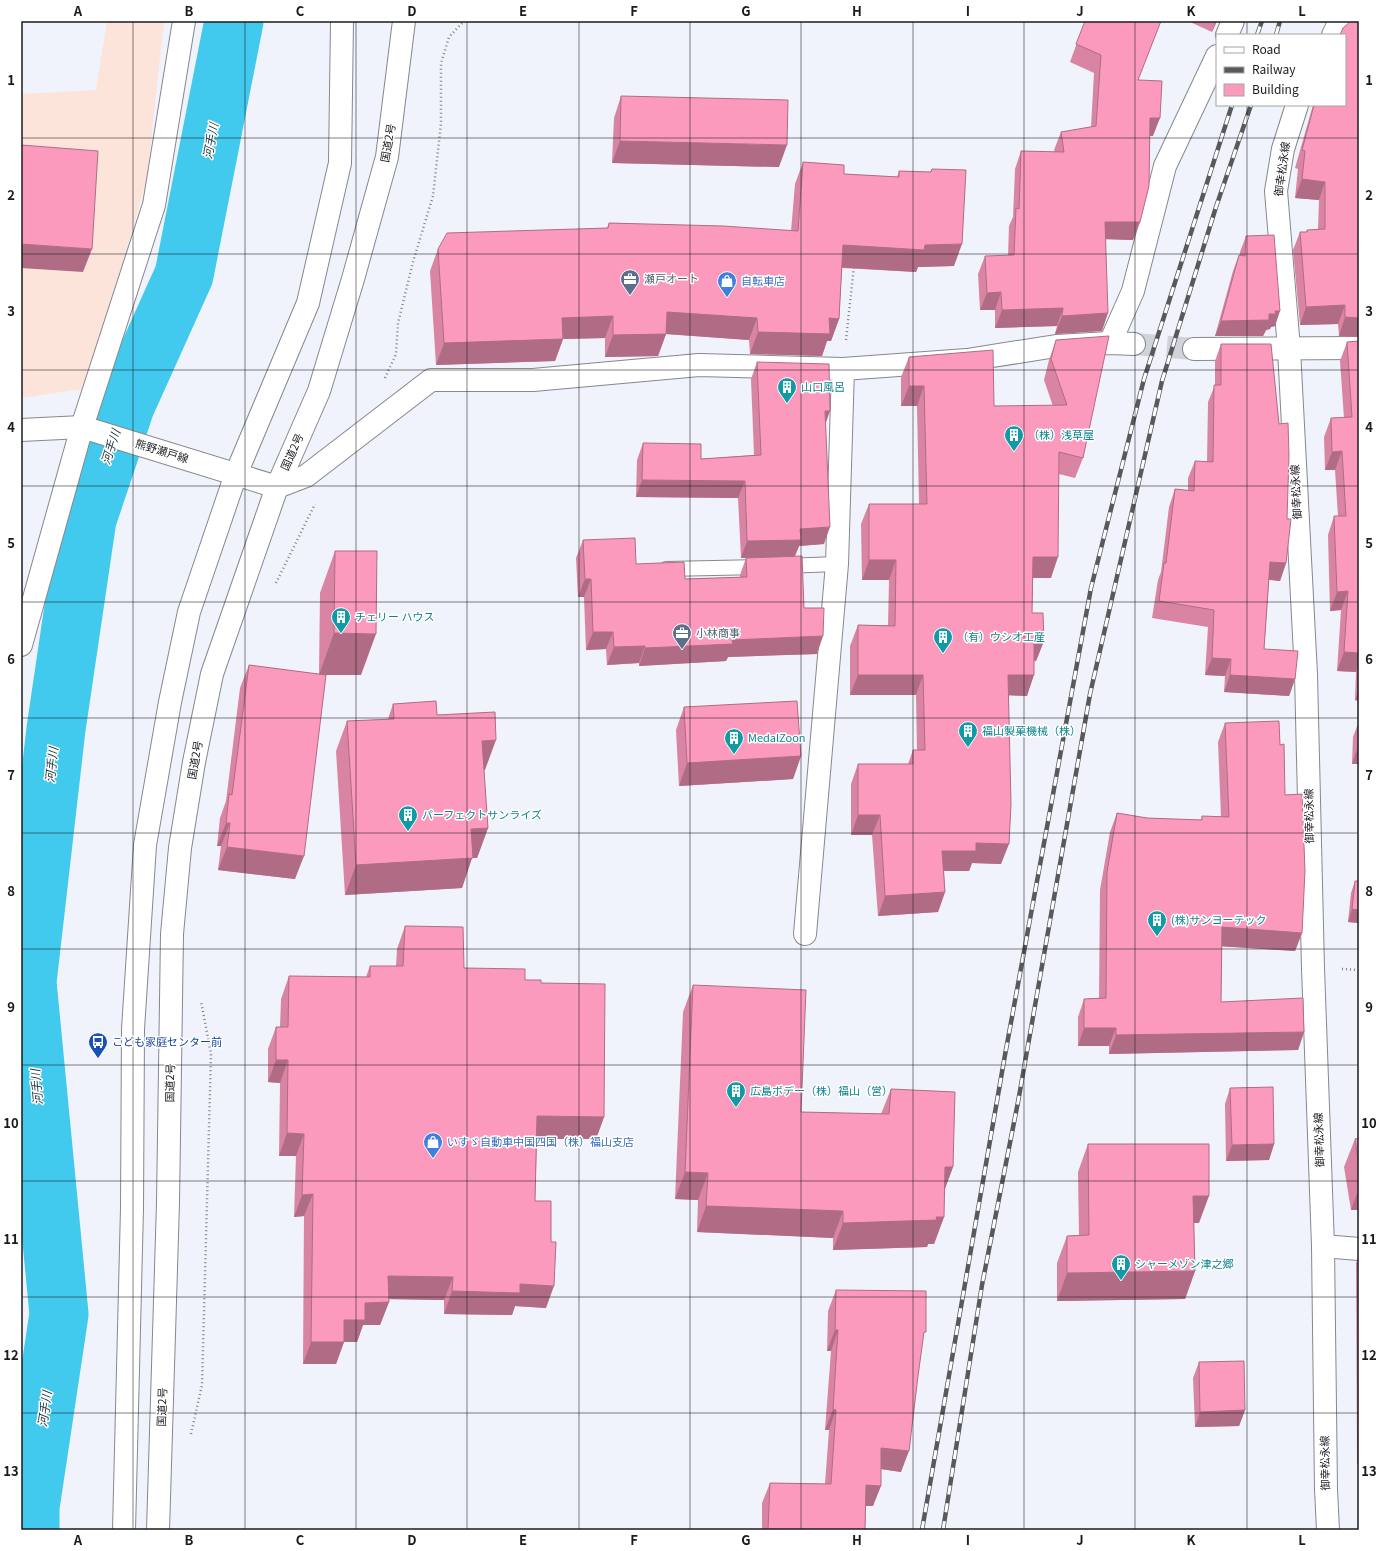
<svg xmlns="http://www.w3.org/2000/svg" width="1380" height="1551" viewBox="0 0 1380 1551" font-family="Georgia,'Noto Sans JP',serif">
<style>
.industrial{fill:#fce4da}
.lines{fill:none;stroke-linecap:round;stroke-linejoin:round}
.river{stroke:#41caed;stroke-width:59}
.minor-tunnel{stroke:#d0d3da;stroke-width:22;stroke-dasharray:22 11;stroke-linecap:butt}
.service-casing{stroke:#85888f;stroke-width:16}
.minor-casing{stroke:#85888f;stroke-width:24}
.secondary-casing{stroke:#85888f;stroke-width:24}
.trunk-casing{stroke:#85888f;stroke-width:24}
.path{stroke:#808287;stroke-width:2.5;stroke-dasharray:1 3;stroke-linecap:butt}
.service{stroke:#fff;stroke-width:14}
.minor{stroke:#fff;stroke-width:22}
.secondary{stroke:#fff;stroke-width:22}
.trunk{stroke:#fff;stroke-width:22}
.rail-casing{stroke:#57595d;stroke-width:4.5}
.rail{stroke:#fff;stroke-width:3;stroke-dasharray:9;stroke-linecap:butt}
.wall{fill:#d984a3}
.shaded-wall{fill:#b06c84}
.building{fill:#fc9abd;stroke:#b06c84}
.grid{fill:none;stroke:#1a1b1e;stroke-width:1;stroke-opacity:0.55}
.labels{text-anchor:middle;stroke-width:3;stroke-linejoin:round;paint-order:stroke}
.street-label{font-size:11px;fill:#1a1b1e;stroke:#fff}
.service-label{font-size:11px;fill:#4e5e75;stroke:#fff;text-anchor:start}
.shop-label{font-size:11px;fill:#366cbe;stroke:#fff;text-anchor:start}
.culture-label{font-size:11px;fill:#0d838f;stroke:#fff;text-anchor:start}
.transit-label{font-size:11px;fill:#164399;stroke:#fff;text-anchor:start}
.water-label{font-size:12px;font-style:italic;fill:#1b3239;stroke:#fff}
.neatline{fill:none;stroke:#1a1b1e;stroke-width:1.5}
.grid-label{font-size:13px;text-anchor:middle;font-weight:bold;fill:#1a1b1e}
</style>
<rect width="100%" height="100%" fill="#f0f3fb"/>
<path class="industrial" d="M107,21H164L147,177L89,388L21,398V94L96,90Z"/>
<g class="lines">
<path class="river" d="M30,1530V1507L59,1314L27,982L56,729L87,519L125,406L184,275L234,21"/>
<path class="minor-tunnel" d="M1134,344L1194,349"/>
<g class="service-casing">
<g id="service">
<path d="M784,566L837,564"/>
<path d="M666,569L761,567"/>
</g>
</g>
<g class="minor-casing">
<g id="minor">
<path d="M1227,35L1233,21"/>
<path d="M1110,343L1133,291L1165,166L1217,56"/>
<path d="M1194,349L1359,348"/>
<path d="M277,487L306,476L431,380H533L699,365L843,369L967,360L1056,346L1110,343L1134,344"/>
<path d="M21,645L82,427L154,205L184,21"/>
<path d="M805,934L837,564L843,369"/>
<path d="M1323,1246L1359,1249"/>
</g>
</g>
<g class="secondary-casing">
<g id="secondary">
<path d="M1333,35L1340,21"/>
<path d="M1297,105L1283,149L1276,191L1289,349L1306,674L1313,968L1323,1246L1326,1489L1328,1530"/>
<path d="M21,430L82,427L277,487"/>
</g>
</g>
<g class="trunk-casing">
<g id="trunk">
<path d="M124,1530L132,1208L133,1029L145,845L170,702L189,612L236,474L308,303L340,163L342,21"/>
<path d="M158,1530L168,1203L172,934L180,848L194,762L212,674L277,487L319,391L353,279L387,157L404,21"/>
</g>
</g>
<g class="path">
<path d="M846,340L854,266"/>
<path d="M385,378L396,354L398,323L413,262L433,196L441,123V63L449,37L464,21"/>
<path d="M276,583L315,504"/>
<path d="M1342,969L1359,970"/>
<path d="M191,1434L202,1385L211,1054L201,1001"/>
</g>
<use href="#service" class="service"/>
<use href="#minor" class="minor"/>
<use href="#secondary" class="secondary"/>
<use href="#trunk" class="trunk"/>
<g class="rail-casing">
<g id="rail">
<path d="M1257,35L1262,21"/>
<path d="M1276,35L1280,21"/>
<path d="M922,1530L1005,1055L1091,588L1144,379L1232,105"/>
<path d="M943,1530L982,1285L1018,1102L1090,694L1162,381L1216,207L1251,105"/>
</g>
</g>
<use href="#rail" class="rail"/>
</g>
<g class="wall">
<path d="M1085,21L1139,80L1153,136H1150L1140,222L1133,240L1106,239L1102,331L1055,334L1057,326L995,328V310H980L978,274L985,256H1008L1009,226L1013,217L1015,169L1021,151L1055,152L1054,150L1061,132L1091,127L1094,73L1070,62Z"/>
<path d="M1188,21H1217L1212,32Z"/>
<path d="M1359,21V337L1339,336L1338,324L1300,325L1293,250L1300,232H1306L1307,230L1318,229L1319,200L1295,198L1298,169L1295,168L1313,105H1345Z"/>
<path d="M621,96L779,167L612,163L614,118Z"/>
<path d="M803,162L844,174L897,177L899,171L930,172L932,169L954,266L918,267L916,272L842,268L839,319L831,341H827L822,356L750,354L749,340L666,334L658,356L605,357V338L563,339L555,361L436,365L430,271L438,249L607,228L609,223L791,231L795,184Z"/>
<path d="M1246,236L1275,326L1271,327L1270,329L1266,330L1263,336H1215L1233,271L1239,255H1240V252Z"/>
<path d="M1056,340L1083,458L1075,478L1059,474L1051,578H1033L1032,613L1044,641L1036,661H1034L1027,696L1009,695L1001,864L972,863L969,871H944L945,892L938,912L878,916L872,835H851V784L858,764H908L913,750H917L916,695H850V646L858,625H888L889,580H862L861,524L869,504H919L917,406H901V377L909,357L994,406H1053L1044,380L1049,360Z"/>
<path d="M1359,341V701L1355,700L1356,672L1337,671L1341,610L1330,611L1328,535L1334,516H1338L1335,470H1325L1324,437L1331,418H1344L1340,361L1347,342Z"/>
<path d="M1221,344L1286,563L1280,581L1269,580L1264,649L1295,679L1289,696L1224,692L1225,676L1205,675L1208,627L1152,618L1158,580L1161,572L1169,507L1175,489L1188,491V478L1195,461L1207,462L1208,402L1215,385V361Z"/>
<path d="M757,362L825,424L824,544L799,546L795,557L804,608L817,654L728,657L726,661L639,666V663L607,665L606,649L586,650L584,597H578L576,558L583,540L636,564L685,579L740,577V575L746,558H741L738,498L636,497L637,460L643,443L701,459L754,455L751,379Z"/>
<path d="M335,551L361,675H326L295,879L218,870L221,846H217L220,818L226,801L240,688L249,665L319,674L320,593Z"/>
<path d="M393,704L437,715L485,770H484L488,828L477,858H472L462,888L345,895L336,751L347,721L388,719Z"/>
<path d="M684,707L801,756L793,779L679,786L676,730Z"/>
<path d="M1359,721V764H1352L1353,737Z"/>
<path d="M1225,723L1280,745L1285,795L1302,933L1295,951L1222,946L1221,1002L1304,1032L1298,1050L1109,1054V1046H1078V1017L1084,999L1099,998L1100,890L1110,832L1117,813L1147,818L1201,820L1202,816L1221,817L1218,742Z"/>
<path d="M1355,881L1359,923L1348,922L1351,893Z"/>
<path d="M405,926L464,968L541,983L604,1117L596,1139H537L535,1201L546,1308L515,1306L512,1315L444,1314V1300L389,1299V1302L380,1325H363L357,1342H344L336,1364H303L304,1216L294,1217L296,1156H279L280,1083L268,1082V1049L276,1027H280L281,999L289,976L366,977L370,966H396L397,949Z"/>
<path d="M693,985L801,1112L881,1114L891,1089L953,1167L944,1191V1217L934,1244H928L927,1247L833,1250V1238L697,1232L698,1200L675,1199L683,1012Z"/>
<path d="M1230,1088L1274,1144L1269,1160L1226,1161L1225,1104Z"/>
<path d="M1359,1138V1210H1351L1344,1167L1355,1139Z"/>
<path d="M1088,1144L1199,1223H1194L1195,1271L1185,1299L1057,1301V1263L1067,1236L1079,1235L1078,1172Z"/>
<path d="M1359,1254V1464H1357L1356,1263Z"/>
<path d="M836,1290L923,1339L901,1472L881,1469L873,1506H866L865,1530H762V1503L770,1483L825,1484L829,1430H825L831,1351H827L828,1311Z"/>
<path d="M1199,1362L1245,1410L1239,1426L1195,1427L1193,1378Z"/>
</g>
<g class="shaded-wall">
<path d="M1216,21H1217L1212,32Z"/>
<path d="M1150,118H1160L1153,136L1144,135Z"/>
<path d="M620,141L787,145L779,167L612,163Z"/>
<path d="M1302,179L1325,182L1319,200L1295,198Z"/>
<path d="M1105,222H1140L1133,240L1099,239Z"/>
<path d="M21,244L92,249L83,272L21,268Z"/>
<path d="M962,244L954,266L918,267L916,272L835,267L843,245H925Z"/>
<path d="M1001,292L995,310H980L987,293Z"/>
<path d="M1345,305L1338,324L1300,325L1306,307Z"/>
<path d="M1063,308L1057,326L995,328L1002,310Z"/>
<path d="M1275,311H1280L1275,326L1271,327L1270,329L1266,330L1263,336H1215L1221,321L1269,314Z"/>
<path d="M667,312L757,318L749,340L666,334L658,356L605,357L613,335Z"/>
<path d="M1108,313L1102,331L1055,334L1062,316Z"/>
<path d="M613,316L605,338L563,339L555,361L436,365L444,343L562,318Z"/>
<path d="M1345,317L1359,318V337L1339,336Z"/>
<path d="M829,318L839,319L831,341H827L822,356L750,354L758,332Z"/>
<path d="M909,386H924L917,406H901Z"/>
<path d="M825,411H830L824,428Z"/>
<path d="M1342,451L1335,470H1325L1332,452Z"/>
<path d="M642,480L745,481L738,498L636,497Z"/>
<path d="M830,527L824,544L799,546L794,557L741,558L747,541L800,529Z"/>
<path d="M1033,557H1058L1051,578H1026Z"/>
<path d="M869,560H896L889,580H862Z"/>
<path d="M1270,562L1286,563L1280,581L1264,579Z"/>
<path d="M585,579H591L584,597H578Z"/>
<path d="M1348,591L1341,610L1330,611L1337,592Z"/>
<path d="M593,632H613L606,649L586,650Z"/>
<path d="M334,633L376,634L361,675H319Z"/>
<path d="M823,636L817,654L728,657L726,661L639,666L645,648L732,640Z"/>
<path d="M1034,641H1044L1036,661L1027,662Z"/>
<path d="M645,646L639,663L607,665L614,647Z"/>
<path d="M1344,652L1359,653V664L1356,672L1337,671Z"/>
<path d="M1212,658L1231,659L1225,676L1205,675Z"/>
<path d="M858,675H923L916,695H850Z"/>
<path d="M1008,675H1034L1027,696L1001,695Z"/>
<path d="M1230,675L1295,679L1289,696L1224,692Z"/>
<path d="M1359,689V701L1355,700Z"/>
<path d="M496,740L485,770L472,771L482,741Z"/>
<path d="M1359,744V764H1352Z"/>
<path d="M801,756L793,779L679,786L687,763Z"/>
<path d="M858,815H880L872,835H851Z"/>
<path d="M226,823H230L221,846H217Z"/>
<path d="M488,828L477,858H472L462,888L345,895L356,865L471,829Z"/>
<path d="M976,843L1009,844L1001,864L972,863L969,871H935L942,851Z"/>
<path d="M227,847L304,856L295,879L218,870Z"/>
<path d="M945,892L938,912L878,916L885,896Z"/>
<path d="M1352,909L1359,910V923L1348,922Z"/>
<path d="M1222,927L1302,933L1295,951L1215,946Z"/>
<path d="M1084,1028H1116L1109,1046H1078Z"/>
<path d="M1304,1032L1298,1050L1109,1054L1116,1035Z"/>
<path d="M276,1060H288L280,1083L268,1082Z"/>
<path d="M537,1116L604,1117L596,1139H529Z"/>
<path d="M287,1133L304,1134L296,1156H279Z"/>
<path d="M1274,1144L1269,1160L1226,1161L1232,1145Z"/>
<path d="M945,1167H953L943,1194Z"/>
<path d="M685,1172L708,1173L698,1200L675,1199Z"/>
<path d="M1359,1188V1210H1351Z"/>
<path d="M313,1194L304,1216L294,1217L302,1195Z"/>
<path d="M1193,1196H1209L1199,1223H1183Z"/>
<path d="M706,1206L843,1211L833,1238L697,1232Z"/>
<path d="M936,1217H944L934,1244H928L927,1247L833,1250L843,1223Z"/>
<path d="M1195,1271L1185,1299L1057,1301L1067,1273Z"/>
<path d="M388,1276L453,1277L444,1300L380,1299Z"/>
<path d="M520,1284L554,1286L546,1308L515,1306L512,1315L444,1314L452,1291Z"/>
<path d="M389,1302L380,1325H363L357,1342H344L336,1364H303L311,1342L344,1320L365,1303Z"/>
<path d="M835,1330H838L831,1351H827Z"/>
<path d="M833,1409L836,1410L829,1430H825Z"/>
<path d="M1245,1410L1239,1426L1195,1427L1200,1412Z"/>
<path d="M881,1448L909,1451L901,1472L874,1468Z"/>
<path d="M866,1485L881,1486L873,1506H859Z"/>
</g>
<g class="building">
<path d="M1085,21H1161L1138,80L1162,81L1160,118H1150L1149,186L1140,222H1105L1108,313L1062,316L1063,308L1002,310L1001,292L987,293L985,256L1014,255L1016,208L1019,209L1021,151L1064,152L1061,132L1096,126L1101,55L1076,44Z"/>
<path d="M1351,21H1359V318L1345,317V305L1306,307L1300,232H1307V230L1325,229V182L1302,179L1305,151L1302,150L1314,105H1345V35H1340L1343,28Z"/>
<path d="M621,96L788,100L787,145L620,141Z"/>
<path d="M21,145L98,151L92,249L21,244Z"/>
<path d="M803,162L844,165V174L899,177V171L931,172L932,169L966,170L962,244L925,245L924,250L843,245L839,319L829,318L830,334L758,332L757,318L667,312L666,334L613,335V316L562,318L563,339L444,343L438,249L447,233L608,228L609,223L723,226L798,231Z"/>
<path d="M1274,235L1280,311H1275L1276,314H1269V320L1221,321L1239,255L1245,256L1246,236Z"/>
<path d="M1109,336L1083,458L1059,452L1058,557H1033L1032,613H1043L1044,641H1034V675H1008L1011,804L1009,844L976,843V851H942L945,892L885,896L880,815H858V764H913V750H925L923,675H858V625L895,626L896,560H869V504H927L924,386H909V357L993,350L994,406L1067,405L1051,359L1056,340Z"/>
<path d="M1359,341V653L1344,652L1348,591L1337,592L1334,516H1346L1342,451L1332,452L1331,418L1352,417L1347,342Z"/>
<path d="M1221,344H1271L1279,424L1288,423L1289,456L1287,519H1291L1286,563L1270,562L1264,649L1298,651L1295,679L1230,675L1231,659L1212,658L1214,610L1159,601L1164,563H1166L1175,489L1194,491L1195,461L1213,462L1214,385H1221Z"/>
<path d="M757,362L829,364L830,411H825L830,527L800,529L801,540L747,541L745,481L642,480L643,443L701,444V459L761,455Z"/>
<path d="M635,538L636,564L684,562L685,579L747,577L746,558L802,556L804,608H824L823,636L732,640L733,644L645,648V646L614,647L613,632H593L591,579H585L583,540Z"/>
<path d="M335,551H377L376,634L334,633Z"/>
<path d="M249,665L326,675L304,856L227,847L230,823H226L229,794L232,795Z"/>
<path d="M436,701L437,715L495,712L496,740L482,741L488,828L471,829L473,858L356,865L347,721L394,719L393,704Z"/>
<path d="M797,701L801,756L687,763L684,707Z"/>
<path d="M1279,721L1280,745L1284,744L1285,795L1302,794L1305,871L1302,933L1222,927L1221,1002L1303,998L1304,1032L1116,1035V1028H1084V999L1106,998L1107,872L1117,813L1147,818L1202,820V816L1229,817L1225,723Z"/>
<path d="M1355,881H1359V910L1352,909Z"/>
<path d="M405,926L463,927L464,968L525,969V980H541V983L605,984L604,1117L537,1116L535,1201H551V1242H556L554,1286L520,1284V1293L452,1291L453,1277L388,1276L389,1302L365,1303V1320H344V1342H311L313,1194L302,1195L304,1134L287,1133L288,1060H276V1027H288L289,976L370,977V966H403Z"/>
<path d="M693,985L806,990L801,1112L889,1114L891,1089L955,1092L953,1167H945L944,1217H936L937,1220L843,1223V1211L706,1206L708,1173L685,1172Z"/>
<path d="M1273,1087L1274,1144L1232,1145L1230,1088Z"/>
<path d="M1359,1138V1168L1355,1139Z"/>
<path d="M1088,1144H1209V1196H1193L1195,1271L1067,1273V1236L1089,1235Z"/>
<path d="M836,1290L926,1291V1332H924L918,1376L909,1451L881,1448V1486L866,1485L865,1530H768L770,1483L831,1484L836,1410L833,1409L838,1330H835Z"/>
<path d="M1244,1361L1245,1410L1200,1412L1199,1362Z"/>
</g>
<path class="grid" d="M133,21V1530M245,21V1530M356,21V1530M467,21V1530M579,21V1530M690,21V1530M801,21V1530M913,21V1530M1024,21V1530M1135,21V1530M1247,21V35M1247,105V1530M21,138H1359M21,254H1359M21,370H1359M21,486H1359M21,602H1359M21,718H1359M21,833H1359M21,949H1359M21,1065H1359M21,1181H1359M21,1297H1359M21,1413H1359"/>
<defs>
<g id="office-pin" transform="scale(1)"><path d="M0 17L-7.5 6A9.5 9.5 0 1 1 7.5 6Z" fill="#5c6f8a" stroke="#fff"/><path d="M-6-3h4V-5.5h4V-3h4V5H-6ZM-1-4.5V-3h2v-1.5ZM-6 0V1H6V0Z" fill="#fff"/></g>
<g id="shop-pin" transform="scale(1)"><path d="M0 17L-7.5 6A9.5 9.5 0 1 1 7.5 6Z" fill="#3f7fe0" stroke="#fff"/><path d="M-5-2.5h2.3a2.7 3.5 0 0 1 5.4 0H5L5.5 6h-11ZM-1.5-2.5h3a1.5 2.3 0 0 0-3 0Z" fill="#fff"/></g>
<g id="building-pin" transform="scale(1)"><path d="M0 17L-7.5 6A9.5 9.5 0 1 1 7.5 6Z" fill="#0f9aa8" stroke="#fff"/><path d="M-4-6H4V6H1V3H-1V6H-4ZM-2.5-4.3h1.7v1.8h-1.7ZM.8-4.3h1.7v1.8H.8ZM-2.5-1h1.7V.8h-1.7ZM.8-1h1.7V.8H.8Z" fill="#fff"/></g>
<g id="bus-pin" transform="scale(1)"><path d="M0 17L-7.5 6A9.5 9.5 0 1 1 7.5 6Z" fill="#1a4fb4" stroke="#fff"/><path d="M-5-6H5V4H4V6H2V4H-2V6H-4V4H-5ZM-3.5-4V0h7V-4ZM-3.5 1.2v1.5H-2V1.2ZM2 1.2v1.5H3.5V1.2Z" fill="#fff"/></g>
</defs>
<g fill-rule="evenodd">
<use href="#office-pin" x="630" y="279"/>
<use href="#shop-pin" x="727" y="281"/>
<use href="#building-pin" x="787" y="387"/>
<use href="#building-pin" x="1014" y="435"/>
<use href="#building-pin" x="341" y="617"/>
<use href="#office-pin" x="682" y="633"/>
<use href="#building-pin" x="943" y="637"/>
<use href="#building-pin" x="968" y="731"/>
<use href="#building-pin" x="734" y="738"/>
<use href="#building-pin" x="408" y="815"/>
<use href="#building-pin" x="1157" y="920"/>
<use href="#bus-pin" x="98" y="1042"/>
<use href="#building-pin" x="736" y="1091"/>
<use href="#shop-pin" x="433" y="1142"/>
<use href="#building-pin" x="1121" y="1264"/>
</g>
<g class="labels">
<g class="street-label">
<text transform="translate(388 143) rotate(-80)" y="4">国道2号</text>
<text transform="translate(1282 169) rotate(-82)" y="4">御幸松永線</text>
<text transform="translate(162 451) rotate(17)" y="4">熊野瀬戸線</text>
<text transform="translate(292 452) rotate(-66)" y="4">国道2号</text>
<text transform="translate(1296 492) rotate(-93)" y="4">御幸松永線</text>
<text transform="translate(195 760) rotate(-80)" y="4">国道2号</text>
<text transform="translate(1309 816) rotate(-91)" y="4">御幸松永線</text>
<text transform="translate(170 1083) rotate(-89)" y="4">国道2号</text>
<text transform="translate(1319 1140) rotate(-92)" y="4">御幸松永線</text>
<text transform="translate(162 1407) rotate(-88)" y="4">国道2号</text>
<text transform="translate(1325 1463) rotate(-91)" y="4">御幸松永線</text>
</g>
<g class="service-label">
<text x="644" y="283">瀬戸オート</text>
<text x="696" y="637">小林商事</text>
</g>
<g class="shop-label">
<text x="741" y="285">自転車店</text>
<text x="447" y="1146">いすゞ自動車中国四国（株）福山支店</text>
</g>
<g class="culture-label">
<text x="801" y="391">山口風呂</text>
<text x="1028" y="439">（株）浅草屋</text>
<text x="355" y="621">チェリー ハウス</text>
<text x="957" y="641">（有）ウシオ工産</text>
<text x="982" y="735">福山製菓機械（株）</text>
<text x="748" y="742">MedalZoon</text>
<text x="422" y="819">パーフェクトサンライズ</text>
<text x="1171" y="924">(株)サンヨーテック</text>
<text x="750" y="1095">広島ボデー（株）福山（営）</text>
<text x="1135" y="1268">シャーメゾン津之郷</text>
</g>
<g class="transit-label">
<text x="112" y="1046">こども家庭センター前</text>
</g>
<g class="water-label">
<text transform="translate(211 141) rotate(-79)" y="4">河手川</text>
<text transform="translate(111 447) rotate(-72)" y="4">河手川</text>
<text transform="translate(52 765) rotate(-84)" y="4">河手川</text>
<text transform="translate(37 1087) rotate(-95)" y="4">河手川</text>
<text transform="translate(45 1409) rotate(-82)" y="4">河手川</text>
</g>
</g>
<rect width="1380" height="1551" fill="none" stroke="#ffffff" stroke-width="44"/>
<rect x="1216" y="34" width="130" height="72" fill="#ffffff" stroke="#a3a4a5"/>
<rect x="1224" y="47" width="20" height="6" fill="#ffffff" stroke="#a3a4a5"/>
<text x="1252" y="54" font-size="12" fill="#1a1b1e">Road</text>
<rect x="1224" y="67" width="20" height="6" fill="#57595d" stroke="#a3a4a5"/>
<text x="1252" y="74" font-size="12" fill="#1a1b1e">Railway</text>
<rect x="1224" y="84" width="20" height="12" fill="#fc9abd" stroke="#a3a4a5"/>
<text x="1252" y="94" font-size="12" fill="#1a1b1e">Building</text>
<rect x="22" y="22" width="1336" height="1507" class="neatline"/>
<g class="grid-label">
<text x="78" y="16">A</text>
<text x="189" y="16">B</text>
<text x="300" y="16">C</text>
<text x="412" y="16">D</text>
<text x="523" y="16">E</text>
<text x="634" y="16">F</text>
<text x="746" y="16">G</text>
<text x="857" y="16">H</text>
<text x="968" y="16">I</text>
<text x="1080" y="16">J</text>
<text x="1191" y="16">K</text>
<text x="1302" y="16">L</text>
<text x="11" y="85">1</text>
<text x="1369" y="85">1</text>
<text x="11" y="200">2</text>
<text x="1369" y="200">2</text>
<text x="11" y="316">3</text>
<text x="1369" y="316">3</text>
<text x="11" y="432">4</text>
<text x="1369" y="432">4</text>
<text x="11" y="548">5</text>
<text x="1369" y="548">5</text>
<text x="11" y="664">6</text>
<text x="1369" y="664">6</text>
<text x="11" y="780">7</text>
<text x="1369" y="780">7</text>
<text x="11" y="896">8</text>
<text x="1369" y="896">8</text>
<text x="11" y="1012">9</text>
<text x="1369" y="1012">9</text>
<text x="11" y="1128">10</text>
<text x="1369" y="1128">10</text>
<text x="11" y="1244">11</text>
<text x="1369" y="1244">11</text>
<text x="11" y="1360">12</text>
<text x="1369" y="1360">12</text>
<text x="11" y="1476">13</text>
<text x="1369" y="1476">13</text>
<text x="78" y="1545">A</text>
<text x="189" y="1545">B</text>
<text x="300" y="1545">C</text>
<text x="412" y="1545">D</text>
<text x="523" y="1545">E</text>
<text x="634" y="1545">F</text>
<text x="746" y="1545">G</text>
<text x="857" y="1545">H</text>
<text x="968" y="1545">I</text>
<text x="1080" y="1545">J</text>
<text x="1191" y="1545">K</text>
<text x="1302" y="1545">L</text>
</g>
</svg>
